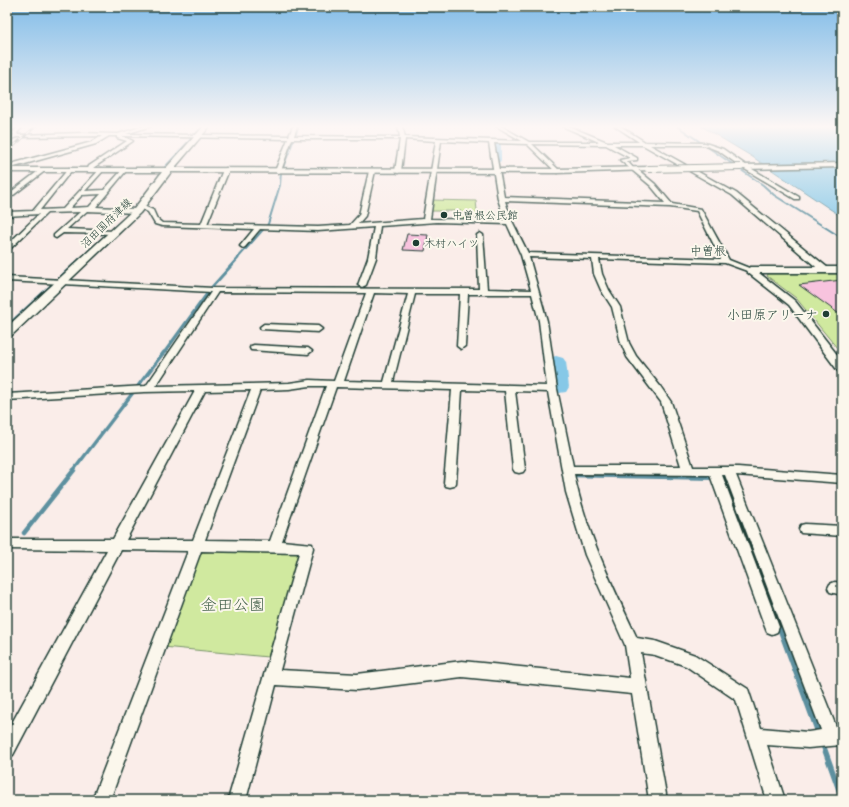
<svg xmlns="http://www.w3.org/2000/svg" width="849" height="807" viewBox="0 0 849 807" font-family="'Balsamiq Sans','Klee One',sans-serif">
<style>
.green{fill:#d0e99f;stroke:#78936a}
.water{fill:#86c8e7;stroke:#5d909f}
.lines{fill:none;stroke-linecap:round;stroke-linejoin:round}
.stream-far4{stroke:#5d909f;stroke-width:2}
.stream-far3{stroke:#5d909f;stroke-width:3}
.stream-far2{stroke:#5d909f;stroke-width:3.5}
.stream-far1{stroke:#5d909f;stroke-width:4.5}
.stream{stroke:#5d909f;stroke-width:5.5}
.river{fill:#86c8e7;fill-rule:evenodd}
.building{fill:#f8c3de;stroke:#1f3d34}
.minor-casing{stroke:#1f3d34;stroke-width:3}
.tertiary-casing{stroke:#1f3d34;stroke-width:3}
.secondary-casing{stroke:#1f3d34;stroke-width:3}
.minor{fill:#fbf7ec;fill-rule:evenodd}
.tertiary{fill:#fbf7ec;fill-rule:evenodd}
.secondary{fill:#fbf7ec;fill-rule:evenodd}
.rail-casing{stroke:#1f3d34;stroke-width:2.5}
.rail{stroke:#fbf7ec;stroke-width:1.5;stroke-dasharray:4.5;stroke-linecap:butt}
.tertiary-bridge-casing{stroke:#1f3d34;stroke-width:8;stroke-linecap:butt}
.tertiary-bridge{stroke:#fbf7ec;stroke-width:6}
.poi-dot{fill:#1f3d34;stroke:#fbf7ec;stroke-width:1.5}
.labels{text-anchor:middle;stroke-width:4;stroke-linejoin:round;paint-order:stroke}
.far-poi-label{font-size:11px;fill:#1f3d34;stroke:#fbf7ec;text-anchor:start}
.far-street-label{font-size:11px;fill:#1f3d34;stroke:#fbf7ec}
.far-neighbourhood-label{font-size:12px;fill:#1f3d34;stroke:#fbf7ec}
.poi-label{font-size:13px;fill:#1f3d34;stroke:#fbf7ec;text-anchor:end}
.near-park-label{font-size:16px;fill:#425f49;stroke:#fbf7ec}
</style>
<rect width="100%" height="100%" fill="#faede9"/>
<filter id="ink" filterUnits="userSpaceOnUse"><feTurbulence type="fractalNoise" baseFrequency=".025" numOctaves="2"/><feDisplacementMap in="SourceGraphic" scale="8" xChannelSelector="R" yChannelSelector="G"/><feConvolveMatrix kernelMatrix="1 2 1 2 8 2 1 2 1" color-interpolation-filters="sRGB"/></filter>
<g filter="url(#ink)">
<g class="green">
<path d="M430,200L476,201L478,220H461V211H429Z"/>
<path d="M768,274H842V354L796,298L767,276Z"/>
<path d="M201,548L300,552L268,657L163,647Z"/>
</g>
<path class="water" d="M701,126H842V217L751,156Z"/>
<g class="lines">
<g class="stream-far4">
<path d="M677,126L763,185L774,195L842,238"/>
<path d="M139,203L165,167L203,126"/>
<path d="M80,259L133,210"/>
<path d="M237,259L268,224L280,185L281,173L299,126"/>
</g>
<g class="stream-far3">
<path d="M7,326L81,258"/>
<path d="M164,353L212,287L238,258"/>
</g>
<path class="stream-far2" d="M73,471L164,352"/>
<g class="stream-far1">
<path d="M573,475L725,478L777,619"/>
<path d="M24,533L74,470"/>
</g>
<g class="stream">
<path d="M776,618L819,735"/>
<path d="M822,742L842,798"/>
</g>
<g class="river">
<path d="M496,141L501,144V161L496,164L491,161V144Z"/>
<path d="M556,356L563,358L566,362L569,387L566,392L559,393L552,392L549,387L546,362L549,358Z"/>
</g>
</g>
<g class="building">
<path d="M407,234L428,235L425,251L403,250Z"/>
<path d="M842,280V316L799,285Z"/>
</g>
<g class="lines">
<g class="minor-casing">
<g id="minor">
<path d="M19,126H23L17,133L18,135L82,133L118,134L144,126H151L126,134L289,136L293,126H297L294,136L400,137L398,126H402L405,137L522,141L496,126H501L529,142H599L562,126H568L607,142H639L615,126H620L645,142L705,143L723,149L747,166L799,197V199H795L743,168L719,151L704,145H650L736,193L828,268V272H822L732,195L643,145H614L637,158V160L627,161L634,169H637L655,184L672,204L701,209L729,260L754,270L750,272L725,263L599,259L602,274L609,290L620,307L629,343L636,356L660,386L671,402L693,467H738L842,475V483L736,475L837,729H842V745L808,748L767,745L785,800H767L736,700L686,666L655,655L641,653L667,800H649L632,694L462,677L357,690L276,685L246,800H228L299,553L201,551L110,800H92L188,551L121,550L13,755L7,757V732L107,550L7,549V539H113L195,391L144,392L7,400V394L146,386L211,292L7,281V277L213,288L479,289L477,235L480,233L483,235L487,289L531,290L521,255L507,224L437,222L380,226L376,258L366,285L362,287L358,285L368,258L374,227L318,231L260,229L245,247L243,248L240,246L254,229L162,226L155,224L148,212L138,207L141,205L153,210L157,219L162,223L201,224L223,170L226,168L229,170L207,224L318,227L350,225L359,215L369,171L372,169L375,171L365,216L358,224L423,219L436,141L405,139L401,171L398,173L395,171L400,139H292L281,171L278,173L275,171L288,139L122,136L133,141L93,168L91,171H87L89,166L127,141L117,138V136H109L96,144L7,169V165L92,142L102,136L17,137L7,140V138L14,135L12,133ZM441,141L489,143L498,199L505,220L430,219ZM494,143L527,144L557,173L559,172V170L532,144L606,145L630,158L620,160L651,186L665,203L504,197ZM505,201L670,207L697,211L721,259L528,253L511,219ZM529,257L592,259L594,274L601,290L612,307L621,343L627,357L661,402L681,466H573L557,389L547,321ZM218,292L366,293L334,381L310,380L289,383L156,386ZM374,293L408,294L384,382L344,381ZM415,294H460L457,346L461,349L465,346L468,294H532L539,321L547,386L393,382ZM310,386H326L270,541L205,540L260,390L289,389ZM336,387L452,390L444,483L446,486L450,487L454,486L456,483L462,390L505,391L513,469L515,472L519,473L523,472L525,469L515,391L548,392L566,492L585,555L625,645L630,678L462,661L357,674L280,670L313,548L312,544L282,541ZM251,390L193,540H126L205,391ZM574,474L710,475L765,627L767,632L772,634L777,632L779,627L722,475H725L821,730L808,732L761,728L748,689L695,655L655,641L637,638C612,585 586,532 574,474Z"/>
<path d="M69,168L72,170L71,171L40,210L63,209L101,168L104,170L103,171L85,191L104,190L124,168L127,170L126,171L96,207L137,209L140,211L137,213L87,211L67,229L114,231L116,232V234L63,233L56,238L54,237V235L80,212L47,213L9,250L7,251V245L39,214L7,216V212L33,211ZM101,194L89,207L70,208L82,195Z"/>
<path d="M41,169L46,170L7,200V195Z"/>
<path d="M264,324L318,326L322,329L318,332L261,329L260,327Z"/>
<path d="M254,345L308,348L312,351L308,354L251,350L250,348L251,346Z"/>
<path d="M805,524L842,526V536L801,533L799,529L801,525Z"/>
<path d="M835,582L842,583V595L830,592L828,588L830,584Z"/>
</g>
</g>
<g class="tertiary-casing">
<g id="tertiary">
<path d="M842,163V167L741,169L738,167L741,165Z"/>
<path d="M648,167L650,168V170L557,173L168,172L165,170L168,168L557,169Z"/>
<path d="M750,267H842V273H759L795,301L842,361V372L838,371L789,305L747,272L746,270Z"/>
</g>
</g>
<g class="secondary-casing">
<path id="secondary" d="M204,126H210L171,172L140,213L11,336L7,337V327L134,209L162,172H7V168H166Z"/>
</g>
<use href="#minor" class="minor"/>
<use href="#tertiary" class="tertiary"/>
<use href="#secondary" class="secondary"/>
<g class="rail-casing">
<path id="rail" d="M7,152L36,126"/>
</g>
<use href="#rail" class="rail"/>
<g class="tertiary-bridge-casing">
<path id="tertiary-bridge" d="M648,169L741,167"/>
</g>
<use href="#tertiary-bridge" class="tertiary-bridge"/>
</g>
</g>
<linearGradient id="sky" x2="0" y2="1"><stop stop-color="#81bce8"/><stop offset="0.53" stop-color="#fdf7f5"/><stop offset="1" stop-color="#fdf7f5" stop-opacity="0"/></linearGradient>
<rect width="849" height="239" fill="url(#sky)"/>
<g class="poi-dot">
<circle cx="444" cy="215" r="4"/>
<circle cx="416" cy="243" r="4"/>
<circle cx="826" cy="314" r="4"/>
</g>
<g class="labels">
<g class="far-poi-label">
<text x="452" y="219">中曽根公民館</text>
<text x="424" y="247">木村ハイツ</text>
</g>
<g class="far-street-label">
<text transform="translate(106 223) rotate(-44)" y="4">沼田国府津線</text>
</g>
<g class="far-neighbourhood-label">
<text x="708" y="255">中曽根</text>
</g>
<g class="poi-label">
<text x="818" y="319">小田原アリーナ</text>
</g>
<g class="near-park-label">
<text x="233" y="610">金田公園</text>
</g>
</g>
<rect width="849" height="807" fill="none" stroke="#fbf7ec" stroke-width="24"/>
<rect x="12" y="12" width="825" height="783" fill="none" stroke="#1f3d34" stroke-width="1.5" filter="url(#ink)"/>
</svg>
